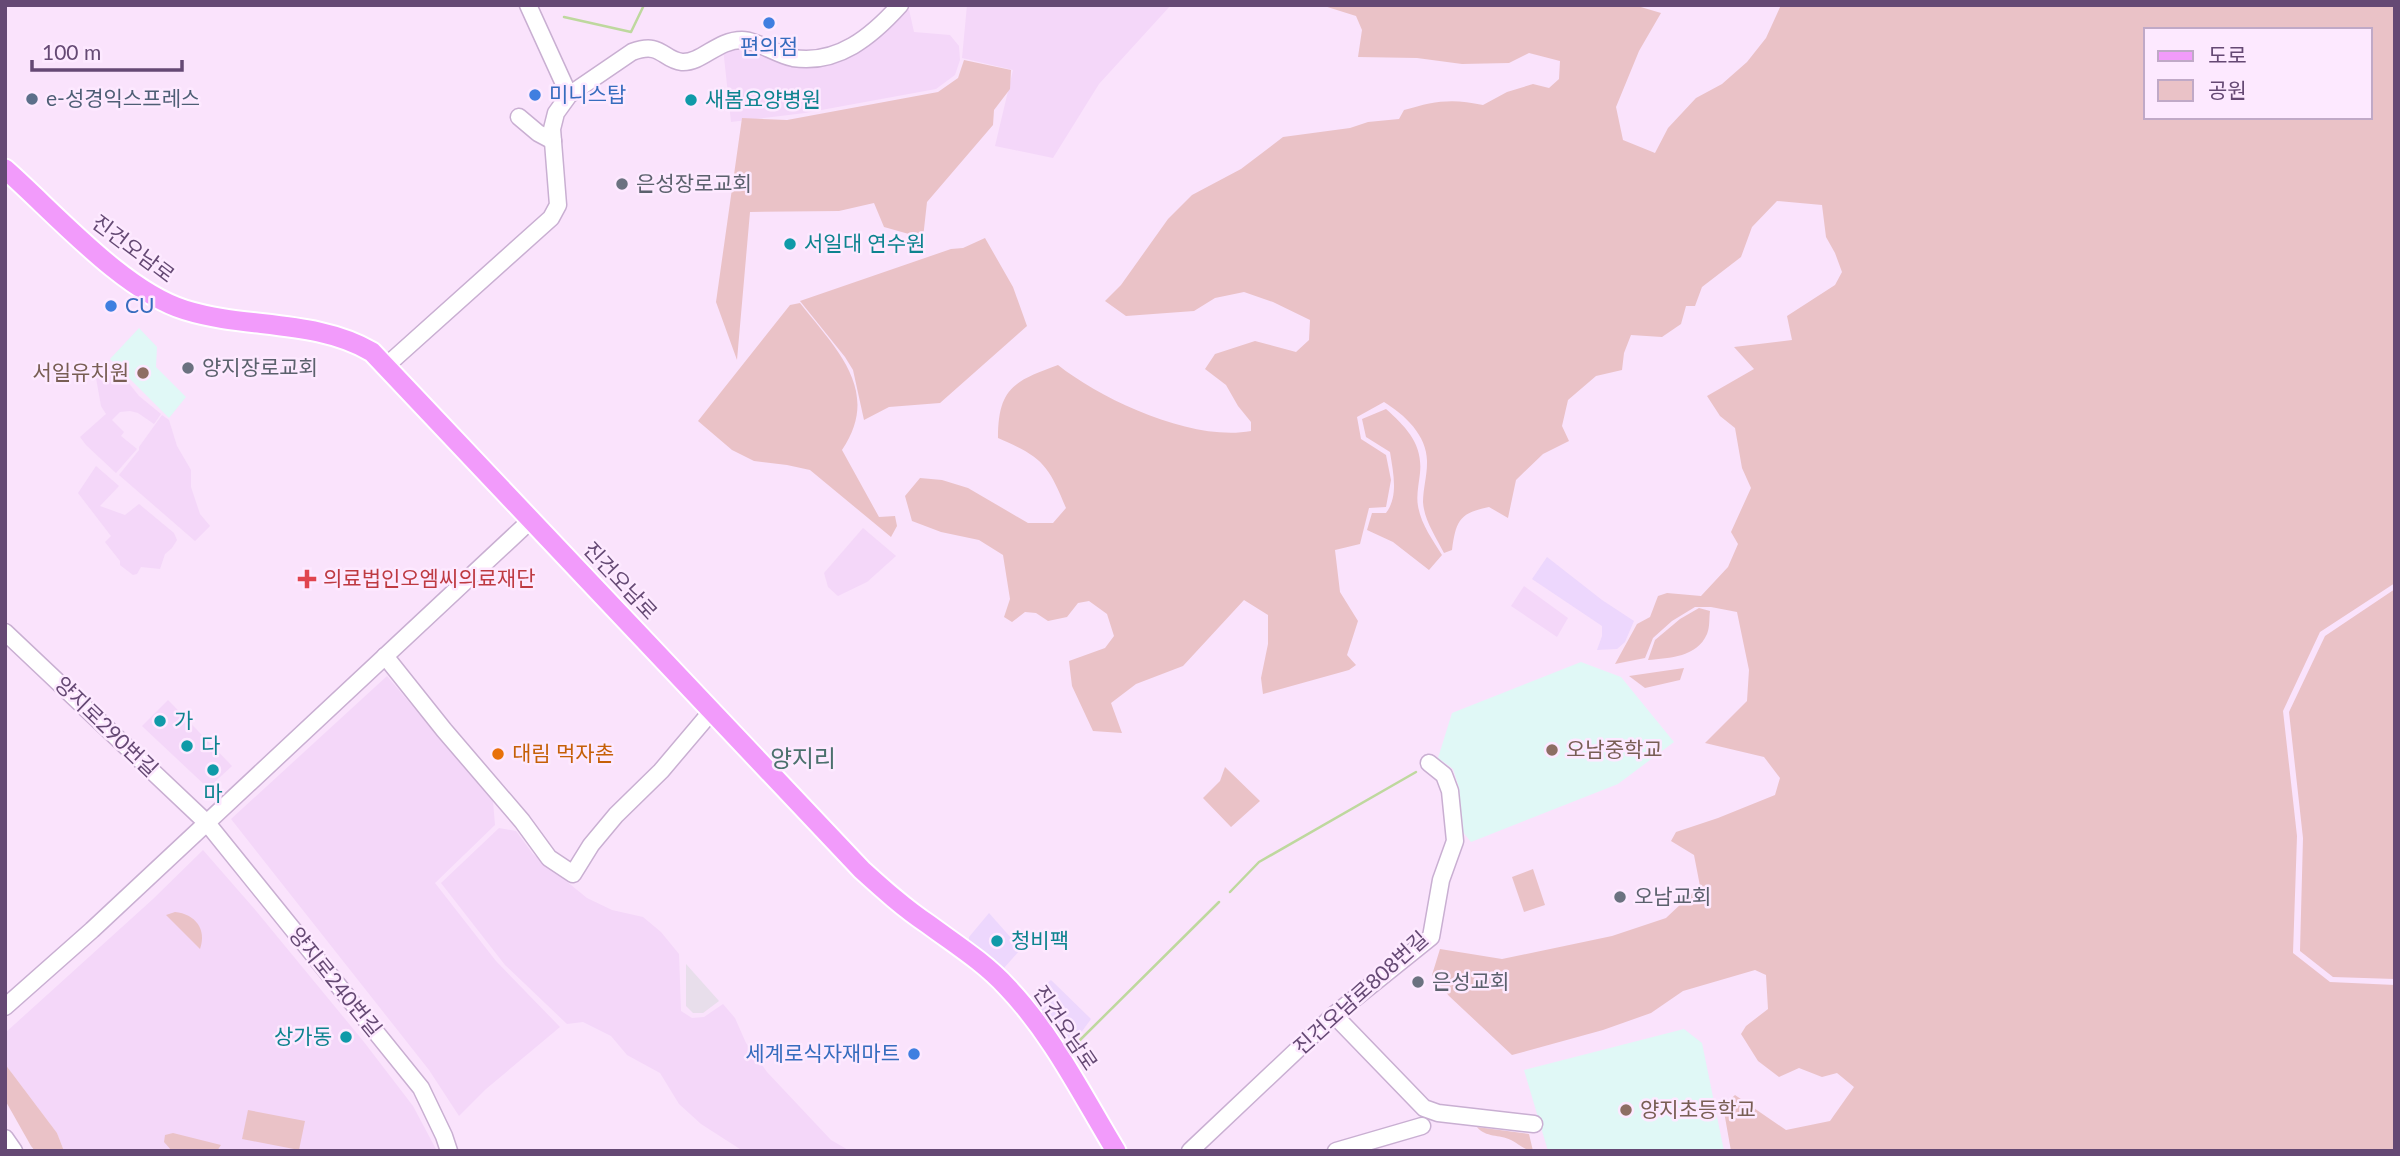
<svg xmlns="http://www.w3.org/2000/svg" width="2400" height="1156" viewBox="0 0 2400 1156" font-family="Lato,'Noto Sans KR',sans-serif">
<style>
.residential{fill:#f4d7f9}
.commercial{fill:#edd7fd}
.industrial{fill:#e8deeb}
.education{fill:#e0f8f6}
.green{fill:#eac2c7;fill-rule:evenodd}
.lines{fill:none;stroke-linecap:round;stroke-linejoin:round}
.stream{stroke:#bed89e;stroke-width:2.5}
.minor-casing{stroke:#c9afd2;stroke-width:19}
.major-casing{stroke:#fff;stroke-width:23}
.minor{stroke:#fff;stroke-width:16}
.major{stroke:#f29bfb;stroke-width:19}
.shop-dot{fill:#3f7fe0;stroke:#fde9ff;stroke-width:2.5}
.service-dot{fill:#5c6f8a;stroke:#fde9ff;stroke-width:2.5}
.culture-dot{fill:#0f9aa8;stroke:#fde9ff;stroke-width:2.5}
.worship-dot{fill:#6b7280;stroke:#fde9ff;stroke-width:2.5}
.education-dot{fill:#8d6e63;stroke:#fde9ff;stroke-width:2.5}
.health-dot{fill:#e0444e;stroke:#fde9ff;stroke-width:2.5}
.food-dot{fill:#e8710a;stroke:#fde9ff;stroke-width:2.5}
.labels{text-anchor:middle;stroke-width:5;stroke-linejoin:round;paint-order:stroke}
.shop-label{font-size:21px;fill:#366cbe;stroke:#fde9ff;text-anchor:start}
.service-label{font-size:21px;fill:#4e5e75;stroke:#fde9ff;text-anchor:start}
.culture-label{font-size:21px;fill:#0d838f;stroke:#fde9ff;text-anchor:start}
.worship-label{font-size:21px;fill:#5b616d;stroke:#fde9ff;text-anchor:start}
.street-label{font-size:21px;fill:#654974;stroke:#fde9ff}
.education-label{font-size:21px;fill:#785e54;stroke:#fde9ff;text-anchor:start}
.health-label{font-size:21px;fill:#be3a42;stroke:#fde9ff;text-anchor:start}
.food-label{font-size:21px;fill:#c56008;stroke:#fde9ff;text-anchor:start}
.quarter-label{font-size:24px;fill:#4b706d;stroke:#fde9ff}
</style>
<rect width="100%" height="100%" fill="#fae3fc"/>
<g class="residential">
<path d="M908,5L914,32L950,35L959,46L960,60L955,75L936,89L805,113L731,122L723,48L738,46L765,56L793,62L880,33Z"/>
<path d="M967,5H1171L1099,84L1053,158L995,146L1013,70L962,58Z"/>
<path d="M110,365L123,376L139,396L161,414L154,424L138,413L130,411L120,412L112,420L124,432L121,436L137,449L116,473L86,445L80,437L106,414L101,406L96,378Z"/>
<path d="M162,415L169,420L177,446L191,470V487L200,514L210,526L195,541L119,475L139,450V447Z"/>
<path d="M96,466L119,486L100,506L125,515L139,504L174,533L177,540L172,548L165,554L160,569L141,567L137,574L133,575L120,565V561L105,542L111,536L78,493Z"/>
<path d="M863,528L896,556L867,582L838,596L828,587L824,573Z"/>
<path d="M1524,586L1568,618L1557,637L1511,606Z"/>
<path d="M387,676L493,801L495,825L435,883L496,961L560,1027L486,1089L459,1116L429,1070L231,819Z"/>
<path d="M168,700L232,766L208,788L142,726Z"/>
<path d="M499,828L516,831L533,854L587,898L612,910L643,917L661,932L679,954L681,1011L692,1018L704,1017L723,1004L735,1018L746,1043L767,1072L831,1140L850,1151H743L701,1124L679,1104L660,1073L627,1055L611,1036L583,1022L567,1024L505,965L441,883Z"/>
<path d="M203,850L257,912L364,1042L413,1106L437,1151H64L57,1133L5,1064V1033L153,899Z"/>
</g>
<g class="commercial">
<path d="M1547,557L1602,600L1634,621L1625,642L1617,649L1597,650L1602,636V626L1532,579Z"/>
<path d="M989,913L1021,949L1004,968L969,942V937Z"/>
<path d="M1051,980L1091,1019L1080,1034L1063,1044L1031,997Z"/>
</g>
<path class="industrial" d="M686,964L719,1001L703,1013H693L686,1006Z"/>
<g class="education">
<path d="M139,328L157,347L156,367L186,397L169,418L110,359Z"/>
<path d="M1581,662L1621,677L1674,742L1618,784L1471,842L1462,831L1459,788L1453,769L1438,758L1452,713Z"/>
<path d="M1684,1029L1702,1043L1724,1151H1548L1524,1070Z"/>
</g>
<g class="green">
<path d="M1321,5H1634L1661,13L1639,51L1616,107L1623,140L1655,153L1668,128L1696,98L1722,84L1747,62L1766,38L1781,5H2395V583L2320,632L2283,711L2297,836L2293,953L2330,982L2395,985V1151H1731L1723,1106L1735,1095L1786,1130L1830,1121L1854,1087L1837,1073L1822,1077L1799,1068L1779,1077L1758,1061L1741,1034L1746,1026L1768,1009L1766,975L1755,970L1683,991L1651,1013L1603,1030L1512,1055L1449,996L1432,975L1440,949L1502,959L1612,936L1666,918L1700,886L1694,855L1671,841L1676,832L1718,818L1775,795L1780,778L1764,757L1705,743L1747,701L1749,670L1737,612L1711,607H1695L1672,621L1653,638L1645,658L1615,664L1637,624L1650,617L1658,596L1667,593L1701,596L1728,567L1738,544L1731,532L1751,488L1742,468L1735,428L1720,416L1707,396L1754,369L1734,347L1792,340L1787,316L1835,285L1842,272L1835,253L1826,237L1822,205L1777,201L1752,227L1741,257L1702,287L1695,306H1686L1681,324L1662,337L1631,335L1624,353L1622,370L1596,376L1568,400L1562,426L1569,441L1543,454L1516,480L1508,518L1489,507C1459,513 1456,521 1452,550L1444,553C1436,537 1424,520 1423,502C1423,489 1427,476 1427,463C1428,436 1405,415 1384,402L1357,417L1361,439L1386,455L1391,480L1386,507L1369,508L1360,544L1335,550L1340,592L1358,621L1347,655L1356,665L1349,670L1263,694L1261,678L1268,644V615L1244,600L1183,666L1136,684L1111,703L1122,733L1093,731L1072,686L1069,661L1105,648L1114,636L1107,614L1089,601L1078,603L1067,617L1048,621L1036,613L1025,612L1012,622L1004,617L1010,599L1003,555L979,540L941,532L912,521L905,496L920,478L942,480L968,488L1028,523H1053L1066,508C1048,464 1042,457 998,438C998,387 1015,381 1058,365C1102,400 1193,442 1251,431V422L1238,406L1226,385L1205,369L1215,354L1255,341L1296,352L1309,340L1310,320L1273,302L1244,292L1215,298L1194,311L1126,316L1105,301L1121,285L1168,219L1192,195L1241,169L1283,137L1350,128L1368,122L1399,119L1404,110C1434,101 1452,98 1483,105L1507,92L1533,84L1549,88L1559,79L1560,61L1529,53L1509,63L1462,64L1417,58L1358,57L1362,30L1356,16ZM2146,30H2370V117H2146Z"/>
<path d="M964,60L1011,70L1010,89L994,110L993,125L927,202L923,238L884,227L874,203L839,211L750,212L737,360L716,302L742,118L787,120L938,92L958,78Z"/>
<path d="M985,238L1013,287L1027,326L940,403L889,407L864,420L853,370L845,357L800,301L951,249L963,248Z"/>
<path d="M800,303C836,349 882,391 842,450L879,517L895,516L897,526L891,537L810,470L787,465L754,461L732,450L698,421L790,305Z"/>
<path d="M1386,409C1406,427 1423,444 1420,473C1419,483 1416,496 1418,506C1421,524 1432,539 1442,555L1429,570L1393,542L1367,530L1372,513H1386C1399,496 1393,472 1390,452L1366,437L1362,419Z"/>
<path d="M2395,589V979L2333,977L2300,951L2303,838L2289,712L2325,636Z"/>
<path d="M1699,608L1710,611C1709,618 1710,627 1707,634C1697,657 1670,658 1648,660L1655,640L1680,619Z"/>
<path d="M1684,668L1680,680L1645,688L1629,676Z"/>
<path d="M1225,767L1260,801L1231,827L1203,798L1220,781Z"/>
<path d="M1533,869L1545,905L1524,912L1512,877Z"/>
<path d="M175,912C195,914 207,929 200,949L166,915Z"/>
<path d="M5,1064L57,1133L64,1151H35L31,1146L5,1100Z"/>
<path d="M248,1110L305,1121L299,1150L242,1139Z"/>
<path d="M1477,1127L1529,1134L1533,1151C1524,1150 1519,1144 1511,1140C1499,1134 1486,1138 1477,1127Z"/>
<path d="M173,1133L221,1145L217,1151H172L164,1142L165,1135Z"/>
</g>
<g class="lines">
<g class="stream">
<path d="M564,17L631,32L644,5"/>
<path d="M1230,892L1259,862L1416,772"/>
<path d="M1079,1041L1219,902"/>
</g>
<g class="minor-casing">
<g id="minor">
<path d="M528,5L569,95"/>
<path d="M519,117L538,133L553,141"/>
<path d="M386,366L551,218L558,205L552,129L556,113L569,95L632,52C662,41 662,60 682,62C702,63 717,40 742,40C756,40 777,55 793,58C838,65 872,36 900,5"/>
<path d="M5,632L207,823L421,1088L444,1136L449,1151"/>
<path d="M385,656L444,730L522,821L549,858L573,874L591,845L616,815L661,771L711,712"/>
<path d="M5,1007L92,930L531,520"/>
<path d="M1334,1015L1424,1108L1438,1113L1534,1124"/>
<path d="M5,1138L14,1151"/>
<path d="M1190,1151L1334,1015L1431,937L1441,880L1455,841L1450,791L1444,775L1429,763"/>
<path d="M1336,1151L1422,1126"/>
</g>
</g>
<g class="major-casing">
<path id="major" d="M5,169C54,212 123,291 185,310C246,329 316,319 372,352L862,870C883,889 904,908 928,924C955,944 984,962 1007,987C1052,1034 1082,1095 1116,1151"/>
</g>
<use href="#minor" class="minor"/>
<use href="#major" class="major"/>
</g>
<g class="shop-dot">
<circle cx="769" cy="23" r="7"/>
<circle cx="535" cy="95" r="7"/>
<circle cx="111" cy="306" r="7"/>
<circle cx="914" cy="1054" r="7"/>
</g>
<circle class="service-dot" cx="32" cy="99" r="7"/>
<g class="culture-dot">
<circle cx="691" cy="100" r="7"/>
<circle cx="790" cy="244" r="7"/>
<circle cx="160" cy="721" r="7"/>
<circle cx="187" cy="746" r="7"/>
<circle cx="213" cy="770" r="7"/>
<circle cx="997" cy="941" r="7"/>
<circle cx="346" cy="1037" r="7"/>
</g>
<g class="worship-dot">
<circle cx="622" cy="184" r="7"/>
<circle cx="188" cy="368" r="7"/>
<circle cx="1620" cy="897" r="7"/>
<circle cx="1418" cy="982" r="7"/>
</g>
<g class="education-dot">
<circle cx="143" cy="373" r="7"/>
<circle cx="1552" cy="750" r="7"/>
<circle cx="1626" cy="1110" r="7"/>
</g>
<path class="health-dot" d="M303.5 568.5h7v7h7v7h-7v7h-7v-7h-7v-7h7z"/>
<circle class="food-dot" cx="498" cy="754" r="7"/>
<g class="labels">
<g class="shop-label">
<text x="769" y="54" text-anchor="middle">편의점</text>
<text x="549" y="102">미니스탑</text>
<text x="125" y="313">CU</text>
<text x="900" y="1061" text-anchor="end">세계로식자재마트</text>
</g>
<g class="service-label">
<text x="46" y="106">e-성경익스프레스</text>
</g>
<g class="culture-label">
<text x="705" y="107">새봄요양병원</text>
<text x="804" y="251">서일대 연수원</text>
<text x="174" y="728">가</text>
<text x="201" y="753">다</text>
<text x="213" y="801" text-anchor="middle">마</text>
<text x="1011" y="948">청비팩</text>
<text x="332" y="1044" text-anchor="end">상가동</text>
</g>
<g class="worship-label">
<text x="636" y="191">은성장로교회</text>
<text x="202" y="375">양지장로교회</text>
<text x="1634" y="904">오남교회</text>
<text x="1432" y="989">은성교회</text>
</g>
<g class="street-label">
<text transform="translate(133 249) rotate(37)" y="7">진건오남로</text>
<text transform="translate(620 581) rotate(47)" y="7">진건오남로</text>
<text transform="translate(106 727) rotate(44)" y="7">양지로290번길</text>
<text transform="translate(335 982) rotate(51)" y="7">양지로240번길</text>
<text transform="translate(1361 993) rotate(-42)" y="7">진건오남로808번길</text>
<text transform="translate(1065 1028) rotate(56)" y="7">진건오남로</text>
</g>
<g class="education-label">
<text x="129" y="380" text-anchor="end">서일유치원</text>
<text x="1566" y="757">오남중학교</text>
<text x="1640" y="1117">양지초등학교</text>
</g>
<g class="health-label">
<text x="323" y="586">의료법인오엠씨의료재단</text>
</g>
<g class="food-label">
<text x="512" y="761">대림 먹자촌</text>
</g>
<g class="quarter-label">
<text x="803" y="767">양지리</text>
</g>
</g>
<rect width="2400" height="1156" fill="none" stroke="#654974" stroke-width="14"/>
<rect x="2144" y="28" width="228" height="91" fill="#fde9ff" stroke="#c0a9c7" stroke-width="2"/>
<rect x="2158" y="51" width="35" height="10" fill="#f29bfb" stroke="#c0a9c7" stroke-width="2"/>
<text x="2208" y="63" font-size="21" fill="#654974">도로</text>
<rect x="2158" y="80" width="35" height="21" fill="#eac2c7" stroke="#c0a9c7" stroke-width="2"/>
<text x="2208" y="98" font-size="21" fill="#654974">공원</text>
<path d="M32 60v10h150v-10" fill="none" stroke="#654974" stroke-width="3.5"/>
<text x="42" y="60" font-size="21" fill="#654974" stroke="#fde9ff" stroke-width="5" paint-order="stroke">100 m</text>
</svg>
